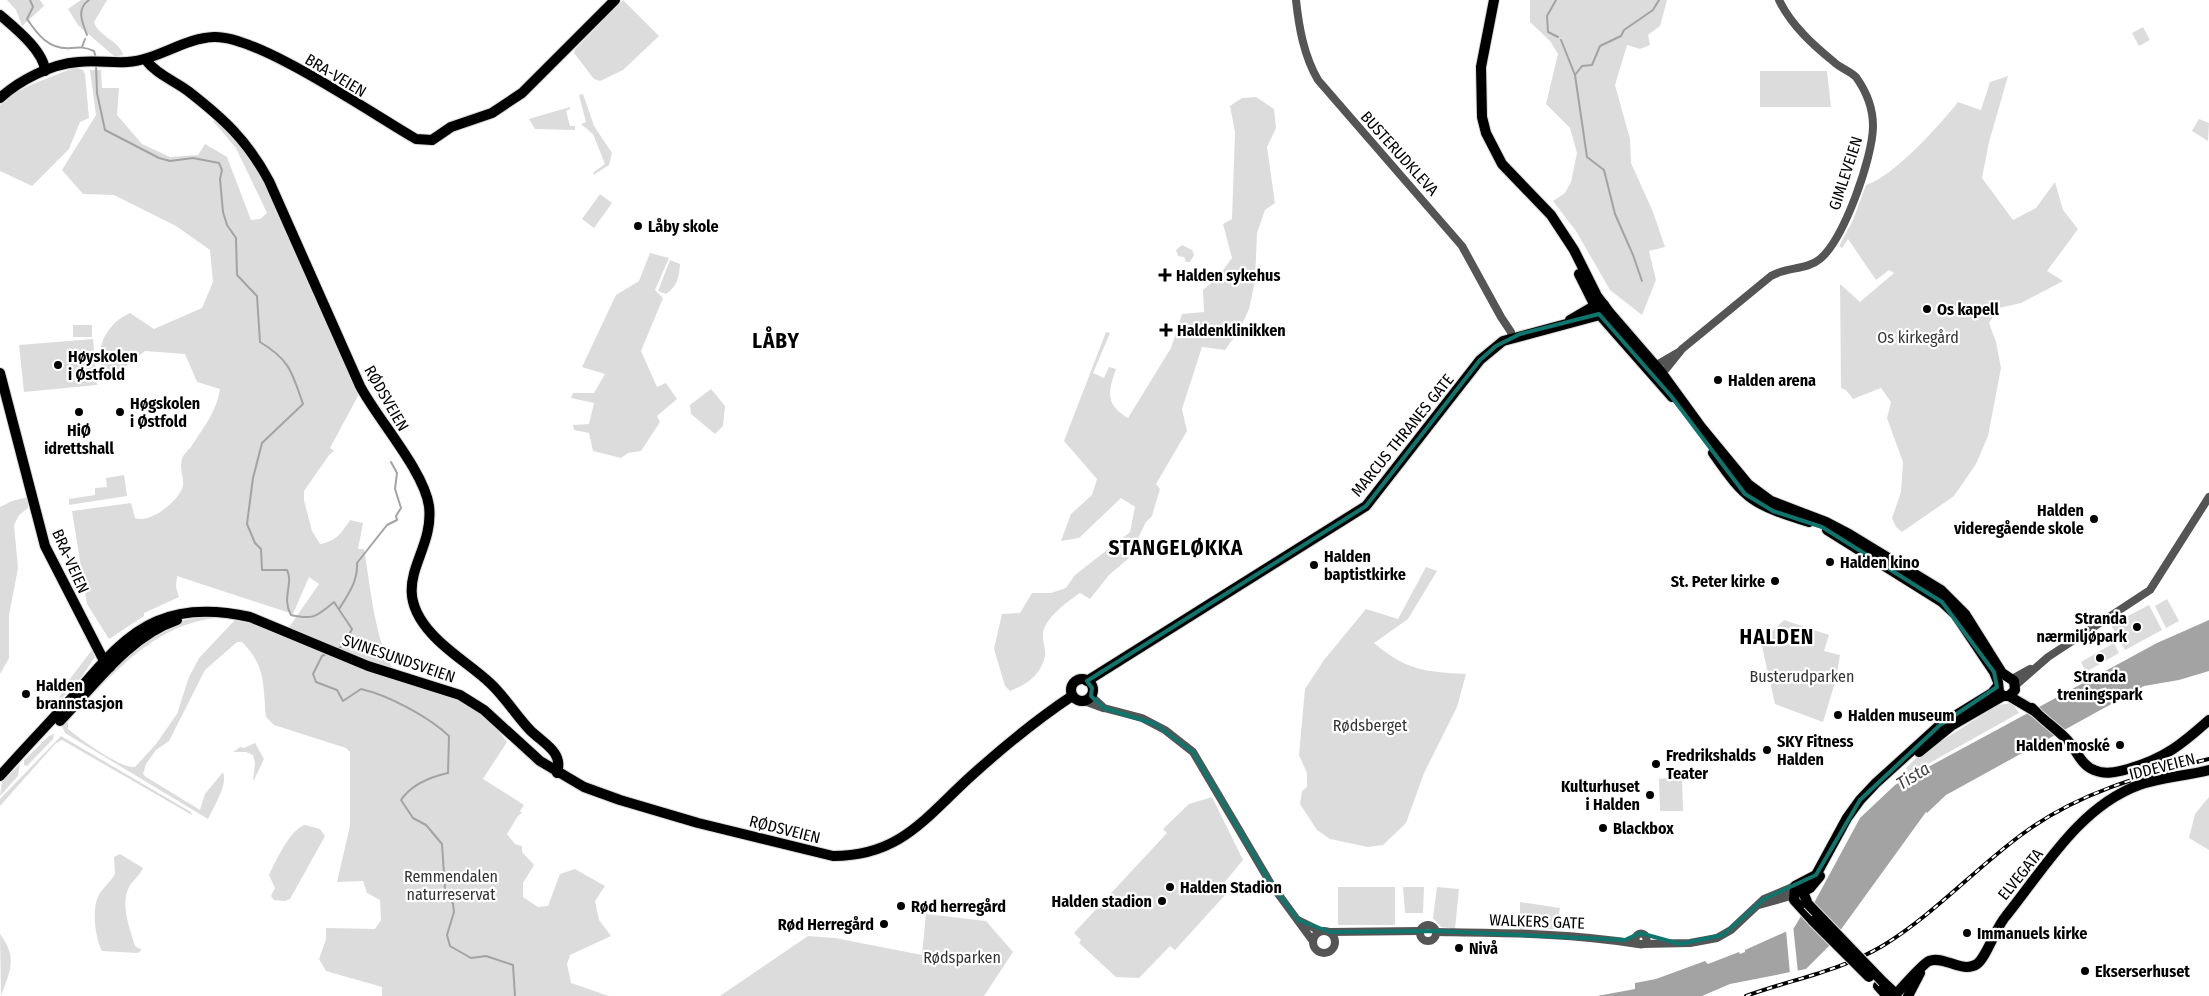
<svg xmlns="http://www.w3.org/2000/svg" width="2209" height="996" viewBox="0 0 2209 996" font-family="'Fira Sans Condensed',sans-serif">
<style>
.green{fill:#dcdcdc;fill-rule:evenodd}
.water{fill:#a3a3a3}
.pier{fill:#fff}
.lines{fill:none;stroke-linecap:round;stroke-linejoin:round}
.stream{stroke:#a3a3a3;stroke-width:2}
.primary-casing{stroke:#dbdbdb;stroke-width:12}
.trunk-casing{stroke:#dbdbdb;stroke-width:12}
.tertiary{stroke:#555;stroke-width:8}
.primary{stroke:#000;stroke-width:10}
.trunk{stroke:#000;stroke-width:10}
.rail-casing{stroke:#000;stroke-width:4}
.rail{stroke:#fff;stroke-width:2;stroke-dasharray:5.5;stroke-linecap:butt}
.primary-bridge-casing{stroke:#dbdbdb;stroke-width:12;stroke-linecap:butt}
.primary-bridge{stroke:#000;stroke-width:10}
.marked{fill:none;stroke:#0f766e;stroke-width:4;stroke-linejoin:round}
.poi-dot{fill:#000;stroke:#fff;stroke-width:2}
.labels{text-anchor:middle;stroke-width:4.5;stroke-linejoin:round;paint-order:stroke}
.street-label{font-size:16px;fill:#000;stroke:#fff}
.poi-label{font-size:16px;font-weight:bold;fill:#000;stroke:#fff;text-anchor:start}
.park-label{font-size:16px;fill:#333;stroke:#fff}
.water-label{font-size:18px;font-style:italic;fill:#444;stroke:#fff}
.district-label{font-size:21px;font-weight:bold;letter-spacing:1px;fill:#000;stroke:#fff}
</style>
<rect width="100%" height="100%" fill="#fff"/>
<g class="green">
<path d="M7,0H40L44,6L22,26L16,10Z"/>
<path d="M81,0H107L94,22C99,37 120,41 123,55L115,57L78,25L68,9Z"/>
<path d="M623,0L659,36L623,70L600,81L594,79L574,53L575,49Z"/>
<path d="M1530,0H1667L1660,26L1648,35L1650,45L1640,49L1627,45L1615,85L1630,139L1631,163L1653,212L1665,247L1649,251L1656,280L1642,315L1610,290L1576,231L1553,201L1565,193L1571,182L1577,153L1570,128L1546,104L1558,54L1550,41L1530,22Z"/>
<path d="M2143,27L2150,40L2139,46L2132,33Z"/>
<path d="M75,67L83,70L85,74L89,118L80,122L69,149L32,186L0,171V105C21,85 49,79 75,67Z"/>
<path d="M90,70H101L102,88H119L117,115L142,144L170,157L198,155L205,144L227,157L251,220L260,219L267,213L236,148L213,121L217,120L236,137L261,175L359,394L330,448L334,451L329,455L304,491V500L312,531L320,544C337,541 341,533 350,520L363,523L358,549H364C370,583 375,644 394,670C399,677 413,680 421,683C455,697 486,710 507,742L483,779L524,805L520,811L522,813L518,816L507,834L515,844L522,846V852L534,865L523,883V897L538,907L548,906L560,874L575,869L605,886L595,901L599,920L611,936L570,955L567,964L571,983L609,996H382V987L326,971L319,959L326,939V928L375,929L381,920L380,900L367,893L363,881L337,882L350,826V752L346,748L274,725L266,717C263,685 266,666 242,642H237L205,670L169,741L156,750L146,764L143,774L146,777L200,810L205,794L223,772C228,785 214,806 208,819L65,733L61,724C106,677 154,609 227,615C246,617 267,628 285,633L319,584L309,577L293,614L177,576L176,587L179,597L144,613V616L109,639L87,604L72,511L131,503L135,518C150,524 179,501 183,486C184,478 179,468 182,459C183,455 188,450 191,447C203,428 217,411 220,389L197,382L185,354L145,351L116,374L109,373L99,363C99,340 109,323 130,313L154,329L202,308L213,282L210,250L176,226L114,195L83,194L62,170L96,115ZM218,618L235,620L199,658L189,677L177,714L156,744L135,767C121,769 80,739 68,729V721C110,677 154,623 218,618Z"/>
<path d="M1760,71H1827L1831,107H1760Z"/>
<path d="M2008,76L1989,142L1982,178L2013,220L2036,208L2055,182L2063,210L2078,229L2047,271L2063,281L2021,303L1999,308L1989,323L1996,342L2001,368L1988,436L1976,464L1954,496L1902,532L1896,527L1892,518L1901,492L1903,462L1887,418L1891,402L1881,388L1853,399L1846,390L1841,388L1840,284L1860,302L1894,273L1889,270L1876,280L1848,239L1842,248L1839,246L1853,220L1866,185C1893,177 1940,125 1958,102L1981,110L1990,82Z"/>
<path d="M583,94L594,126L612,153L609,165L593,175L594,172L605,164L593,134L581,124L586,122L579,95Z"/>
<path d="M1256,97L1274,109L1276,128L1267,147L1275,203L1265,210L1257,233L1255,281L1249,309L1240,329L1225,350L1202,347L1182,409L1187,431L1156,484L1160,489L1152,516L1146,522L1128,559L1109,575L1090,599L1080,593C1068,601 1045,618 1043,633C1042,640 1046,649 1045,656C1041,675 1026,685 1010,691L1005,686L994,649L1002,614L1020,613L1032,593H1051L1066,588L1075,575L1130,532L1135,507L1121,498L1079,538L1061,541L1071,514L1092,495L1097,479L1064,441L1106,332L1110,333L1093,373L1104,378L1109,367L1116,369C1108,392 1105,405 1128,418L1171,348L1182,314L1204,312L1203,290L1217,278L1232,258L1223,224L1232,219L1235,132L1230,106L1242,98Z"/>
<path d="M570,107V109L566,111L570,126H575V130L535,129L529,119Z"/>
<path d="M2199,119L2209,123L2208,141L2192,131Z"/>
<path d="M600,194L612,203L594,228L582,219Z"/>
<path d="M1182,245L1192,250L1194,255L1190,262H1186L1184,257L1178,256L1176,250Z"/>
<path d="M650,253L669,258L655,290L663,298L641,351L657,387L666,383L677,399L657,416L660,422L641,451L628,453L621,458L593,451L589,433L574,430L573,425L589,424L594,403L571,398L573,393H594L605,374L582,367L616,295L639,281Z"/>
<path d="M670,260L680,264C679,278 677,286 666,294L658,291Z"/>
<rect x="73" y="325" width="19" height="12"/>
<path d="M93,339L97,385L24,392L19,345Z"/>
<path d="M711,389L725,406L723,426L715,434L691,414L690,405Z"/>
<path d="M124,475L127,496L69,505V499L95,495V488L107,487L106,478Z"/>
<path d="M28,497V508L19,515L14,525L18,568L9,615V658L0,674V507L12,501Z"/>
<path d="M1426,567L1437,571L1408,619L1374,643C1406,670 1425,672 1466,674L1457,707L1424,773L1406,823L1383,845L1368,847L1330,839L1317,830L1300,804L1302,791L1307,787V773L1299,755L1305,689L1324,660L1366,609L1398,619Z"/>
<path d="M2167,599L2179,621L2166,628L2155,606Z"/>
<path d="M2149,605L2162,630L2125,650L2111,625Z"/>
<path d="M1784,620L1829,635L1824,651L1840,655L1836,679L1823,722L1775,704L1761,642Z"/>
<path d="M2114,643L2119,653L2086,672L2081,662Z"/>
<path d="M92,650L95,657L80,679L49,712L57,702L66,684Z"/>
<path d="M2012,703L2019,713L1910,774L1906,768L1918,756L1998,705Z"/>
<path d="M54,734L53,739L27,766L24,765V760L49,736Z"/>
<path d="M61,736L191,812L192,815L62,740L55,744L0,806V799Z"/>
<path d="M255,743L264,759L253,782L255,763L253,755L246,752H233L240,747L244,748Z"/>
<path d="M20,764L18,776L0,796L2,782Z"/>
<path d="M1682,776L1683,811H1660L1659,779Z"/>
<path d="M1212,797L1243,860L1224,883L1221,890L1226,894L1175,950L1170,946L1139,978L1116,977L1079,943L1081,940L1074,933L1167,833L1163,829L1189,804Z"/>
<path d="M2209,797V850L2189,838L2195,814Z"/>
<path d="M305,825L320,829L325,836L290,899L285,901L274,900L271,896L275,888L269,875C276,861 290,829 305,825Z"/>
<path d="M120,854L143,868C138,878 133,880 129,887C120,905 130,928 135,946L142,950L138,953L102,951C95,937 91,906 100,893C105,886 111,881 115,874L114,857Z"/>
<rect x="1338" y="887" width="57" height="38"/>
<path d="M1403,887H1424L1423,913H1405Z"/>
<path d="M1437,887L1459,889L1455,929L1441,927L1433,918Z"/>
<path d="M1520,902L1560,908L1556,929L1520,930Z"/>
<path d="M926,914L986,921L1013,952L984,996H720L808,936L835,938L922,955Z"/>
<path d="M0,934C18,958 10,971 1,996Z"/>
</g>
<path class="water" d="M2209,620V671L2179,680L2144,686L1946,795L1927,813L1926,812L1829,946L1806,969L1730,984L1702,996H1597L1635,989V983L1656,979L1705,961L1708,964L1739,952L1740,954L1745,952V950L1794,928L1801,916L1814,903L1860,818L1895,785L2157,643Z"/>
<path class="pier" d="M1793,925L1798,973L1790,974L1786,930Z"/>
<g class="lines">
<g class="stream">
<path d="M30,0L33,7L27,19C38,35 49,50 71,48C80,47 85,47 94,51L96,58"/>
<path d="M1556,0L1547,16L1548,32L1558,37"/>
<path d="M87,35C82,22 76,9 89,0"/>
<path d="M1561,40L1575,75L1587,157L1604,170L1615,214L1633,255L1642,281"/>
<path d="M82,47L85,39"/>
<path d="M96,65L97,93L105,130L159,158L170,161L193,158L219,163L222,170L220,179L223,212L227,225L236,238L237,275L257,296L260,342C290,360 292,372 303,404L262,443L253,478L247,524L255,543L261,549L262,570H287C294,584 281,597 291,615C313,620 316,617 334,602L352,629L344,645L337,649"/>
<path d="M1575,75L1582,66L1592,65L1600,46L1621,36L1624,30L1653,10L1659,0"/>
<path d="M339,609C348,595 358,581 357,563L387,525L397,520L396,516L401,508L395,489L397,473L391,462"/>
<path d="M328,653L322,656L313,674L316,682L337,690L343,701L361,689C388,695 429,717 449,736L448,773C430,777 411,785 401,800L413,818L426,825L442,844L445,889L453,904L454,912L447,935L450,946L471,958L486,956L513,965L515,996"/>
</g>
<g class="primary-casing">
<g id="primary">
<path d="M1494,0L1481,67L1482,117L1486,133L1502,164L1551,215L1574,250L1597,296L1610,313L1661,372L1701,427L1748,484L1771,501L1826,522L1849,534L1941,590L1965,614L2002,673L2014,681L2015,690L2009,696"/>
<path d="M0,15C15,28 44,51 45,71"/>
<path d="M145,59C156,74 173,80 188,91C224,119 247,140 269,181L360,386C378,420 424,471 429,506C435,556 385,583 432,634C449,653 472,666 490,683C505,697 515,714 529,729C542,743 564,751 557,773"/>
<path d="M0,98C20,80 51,64 78,62C95,60 111,63 127,62C158,60 184,38 214,37C258,35 374,115 416,139L432,140L451,127L492,113L522,93L615,0"/>
<path d="M1579,274L1599,314L1672,397"/>
<path d="M0,373L45,546L102,657L110,667"/>
<path d="M1713,453C1747,502 1753,504 1809,522"/>
<path d="M1827,530L1942,602L1955,614L1994,672L1998,682L1999,692L2003,696H2009L2036,712"/>
<path d="M2032,708C2043,721 2058,729 2069,742C2077,751 2081,765 2094,770C2105,775 2117,772 2128,769C2164,759 2182,744 2209,720"/>
<path d="M1919,752L1951,726L2003,696"/>
<path d="M1808,904L1803,892L1810,888L1820,876"/>
<path d="M1813,921L1794,900L1795,886L1816,875L1847,818L1860,800L1876,783L1940,725L1992,693L1997,687"/>
<path d="M1883,982L1896,994"/>
<path d="M1878,986L1887,996"/>
<path d="M1895,996C1899,990 1923,964 1929,961C1944,955 1962,974 1977,964C1986,958 1996,927 2006,916C2044,869 2079,807 2139,785C2161,777 2186,776 2209,770"/>
<path d="M1908,996L1920,973"/>
</g>
</g>
<g class="trunk-casing">
<g id="trunk">
<path d="M1570,320L1594,306L1604,305"/>
<circle cx="1082" cy="690" r="11"/>
<path d="M1087,681L1366,506L1480,360L1503,341L1596,316L1604,305"/>
<path d="M60,721C94,686 129,636 177,620"/>
<path d="M0,776C23,750 47,725 70,700C95,672 121,636 157,621C187,608 219,610 250,617L368,666L460,695L484,710L540,761L584,787L620,800L698,823L833,856C900,856 925,818 970,777C1002,748 1036,720 1072,696"/>
</g>
</g>
<g class="tertiary">
<path d="M1296,0C1299,28 1304,56 1318,80L1462,246L1501,317L1511,332V337"/>
<path d="M1654,370L1660,363L1679,352"/>
<path d="M1658,373L1666,369L1682,349L1771,276C1786,267 1807,270 1820,259C1844,239 1873,157 1873,126C1873,109 1866,91 1856,77C1850,71 1840,68 1834,62C1813,45 1791,25 1779,0"/>
<path d="M2012,679L2030,669"/>
<path d="M2016,685L2048,657L2150,590L2209,497"/>
<path d="M1091,696L1104,708L1142,718L1165,730L1193,752L1271,884L1312,940"/>
<path d="M1084,701L1103,708"/>
<path d="M1759,905L1798,894"/>
<path d="M1300,921L1320,931"/>
<circle cx="1428" cy="933" r="8"/>
<circle cx="1324" cy="942" r="11"/>
<path d="M1330,932L1420,931"/>
<path d="M1436,932C1504,933 1571,933 1638,944"/>
<circle cx="1641" cy="939" r="5.5"/>
<path d="M1642,944L1690,943L1717,938L1731,930L1764,899L1795,886L1799,889"/>
</g>
<use href="#primary" class="primary"/>
<use href="#trunk" class="trunk"/>
<g class="rail-casing">
<path id="rail" d="M1746,996C1793,979 1841,971 1884,945C1934,914 1974,870 2021,835C2077,793 2142,775 2209,759"/>
</g>
<use href="#rail" class="rail"/>
<g class="primary-bridge-casing">
<g id="primary-bridge">
<path d="M1808,904L1883,982"/>
<path d="M1813,921L1869,977"/>
</g>
</g>
<use href="#primary-bridge" class="primary-bridge"/>
</g>
<path class="marked" d="M1599,314L1671,396L1745,494L1773,511L1822,527L1942,602L1994,672L1997,687L1940,725L1860,800L1816,875L1764,899L1723,935L1680,944L1640,933L1625,940L1436,931L1330,932L1298,920L1271,884L1193,752L1155,724L1104,708L1091,696L1092,688L1087,681L1366,506L1480,360L1496,346L1520,334Z"/>
<g class="poi-dot">
<circle cx="638" cy="226" r="5"/>
<path d="M1162.5 267.5h5v5h5v5h-5v5h-5v-5h-5v-5h5z"/>
<circle cx="1927" cy="309" r="5"/>
<path d="M1163.5 322.5h5v5h5v5h-5v5h-5v-5h-5v-5h5z"/>
<circle cx="58" cy="365" r="5"/>
<circle cx="1718" cy="380" r="5"/>
<circle cx="79" cy="412" r="5"/>
<circle cx="120" cy="412" r="5"/>
<circle cx="2094" cy="519" r="5"/>
<circle cx="1830" cy="562" r="5"/>
<circle cx="1314" cy="565" r="5"/>
<circle cx="1775" cy="581" r="5"/>
<circle cx="2137" cy="627" r="5"/>
<circle cx="2100" cy="658" r="5"/>
<circle cx="26" cy="694" r="5"/>
<circle cx="1838" cy="715" r="5"/>
<circle cx="2120" cy="745" r="5"/>
<circle cx="1767" cy="750" r="5"/>
<circle cx="1656" cy="764" r="5"/>
<circle cx="1650" cy="795" r="5"/>
<circle cx="1603" cy="828" r="5"/>
<circle cx="1170" cy="887" r="5"/>
<circle cx="1162" cy="901" r="5"/>
<circle cx="901" cy="906" r="5"/>
<circle cx="884" cy="924" r="5"/>
<circle cx="1967" cy="933" r="5"/>
<circle cx="1459" cy="948" r="5"/>
<circle cx="2085" cy="971" r="5"/>
</g>
<g class="labels">
<g class="street-label">
<text transform="translate(336 75) rotate(31)" y="6">BRA-VEIEN</text>
<text transform="translate(1400 153) rotate(48)" y="6">BUSTERUDKLEVA</text>
<text transform="translate(1845 173) rotate(-72)" y="6">GIMLEVEIEN</text>
<text transform="translate(387 398) rotate(60)" y="6">RØDSVEIEN</text>
<text transform="translate(1402 435) rotate(-51)" y="6">MARCUS THRANES GATE</text>
<text transform="translate(71 561) rotate(66)" y="6">BRA-VEIEN</text>
<text transform="translate(399 658) rotate(19)" y="6">SVINESUNDSVEIEN</text>
<text transform="translate(2162 766) rotate(-14)" y="6">IDDEVEIEN</text>
<text transform="translate(785 829) rotate(14)" y="6">RØDSVEIEN</text>
<text transform="translate(2020 874) rotate(-51)" y="6">ELVEGATA</text>
<text transform="translate(1537 921) rotate(2)" y="6">WALKERS GATE</text>
</g>
<g class="poi-label">
<text x="648" y="232">Låby skole</text>
<text x="1176" y="281">Halden sykehus</text>
<text x="1937" y="315">Os kapell</text>
<text x="1177" y="336">Haldenklinikken</text>
<text x="68" y="362">Høyskolen<tspan x="68" dy="18">i Østfold</tspan></text>
<text x="1728" y="386">Halden arena</text>
<text x="130" y="409">Høgskolen<tspan x="130" dy="18">i Østfold</tspan></text>
<text x="79" y="436" text-anchor="middle">HiØ<tspan x="79" dy="18">idrettshall</tspan></text>
<text x="2084" y="516" text-anchor="end">Halden<tspan x="2084" dy="18">videregående skole</tspan></text>
<text x="1324" y="562">Halden<tspan x="1324" dy="18">baptistkirke</tspan></text>
<text x="1840" y="568">Halden kino</text>
<text x="1765" y="587" text-anchor="end">St. Peter kirke</text>
<text x="2127" y="624" text-anchor="end">Stranda<tspan x="2127" dy="18">nærmiljøpark</tspan></text>
<text x="2100" y="682" text-anchor="middle">Stranda<tspan x="2100" dy="18">treningspark</tspan></text>
<text x="36" y="691">Halden<tspan x="36" dy="18">brannstasjon</tspan></text>
<text x="1848" y="721">Halden museum</text>
<text x="1777" y="747">SKY Fitness<tspan x="1777" dy="18">Halden</tspan></text>
<text x="2110" y="751" text-anchor="end">Halden moské</text>
<text x="1666" y="761">Fredrikshalds<tspan x="1666" dy="18">Teater</tspan></text>
<text x="1640" y="792" text-anchor="end">Kulturhuset<tspan x="1640" dy="18">i Halden</tspan></text>
<text x="1613" y="834">Blackbox</text>
<text x="1180" y="893">Halden Stadion</text>
<text x="1152" y="907" text-anchor="end">Halden stadion</text>
<text x="911" y="912">Rød herregård</text>
<text x="874" y="930" text-anchor="end">Rød Herregård</text>
<text x="1977" y="939">Immanuels kirke</text>
<text x="1469" y="954">Nivå</text>
<text x="2095" y="977">Ekserserhuset</text>
</g>
<g class="park-label">
<text x="1918" y="343">Os kirkegård</text>
<text x="1802" y="682">Busterudparken</text>
<text x="1370" y="731">Rødsberget</text>
<text x="451" y="882">Remmendalen<tspan x="451" dy="18">naturreservat</tspan></text>
<text x="962" y="963">Rødsparken</text>
</g>
<g class="water-label">
<text transform="translate(1913 776) rotate(-32)" y="6">Tista</text>
</g>
<g class="district-label">
<text x="776" y="348">LÅBY</text>
<text x="1176" y="555">STANGELØKKA</text>
<text x="1777" y="644">HALDEN</text>
</g>
</g>
</svg>
